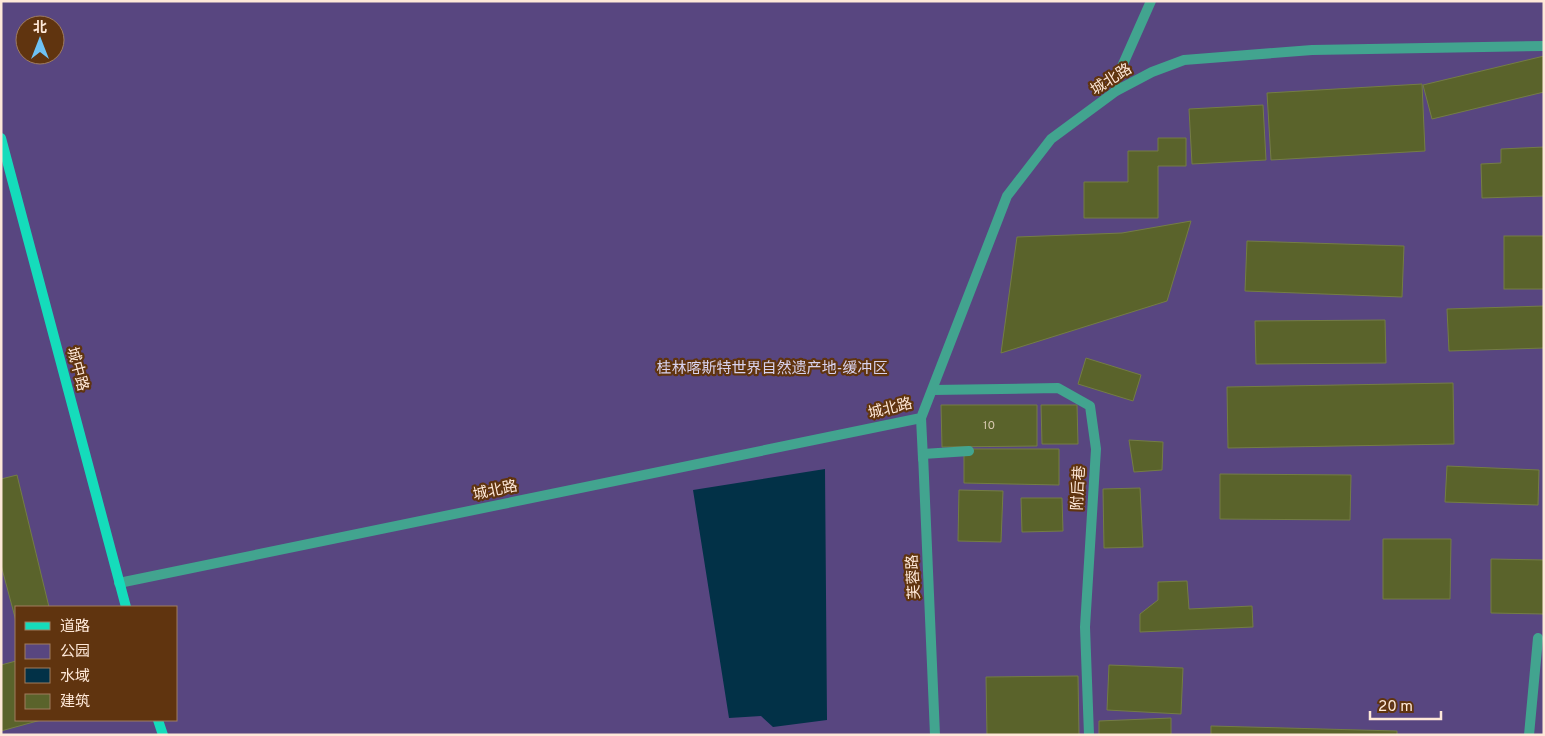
<svg xmlns="http://www.w3.org/2000/svg" width="1545" height="736" viewBox="0 0 1545 736" font-family="Overpass,'Noto Sans SC',sans-serif">
<style>
.green{fill:#584680;fill-rule:evenodd}
.water{fill:#023147}
.building{fill:#5a632b;stroke:#747d45}
.lines{fill:none;stroke-linecap:round;stroke-linejoin:round}
.lane{stroke:#42a48f;stroke-width:10}
.street{stroke:#42a48f;stroke-width:10}
.secondary{stroke:#15dcbb;stroke-width:10}
.labels{text-anchor:middle;stroke-width:4.5;stroke-linejoin:round;paint-order:stroke}
.number-label{font-size:12px;fill:#d5c7ad}
.street-label{font-size:15px;fill:#fee8d8;stroke:#60340f}
.park-label{font-size:15px;fill:#d8d2ed;stroke:#60340f}
</style>
<rect width="100%" height="100%" fill="#60340f"/>
<path class="green" d="M1,1H1544V735H1ZM25,25H55V55H25ZM16,607H176V720H16Z"/>
<path class="water" d="M825,469L827,720L773,727L761,716L729,718L693,490Z"/>
<g class="building">
<path d="M1544,56V92L1432,119L1423,85Z"/>
<path d="M1422,84L1425,151L1271,160L1267,93Z"/>
<path d="M1263,105L1266,160L1192,164L1189,109Z"/>
<path d="M1158,138H1186V166H1158V218H1084V182H1128V151H1158Z"/>
<path d="M1544,147V196L1482,198L1481,164L1501,163V149Z"/>
<path d="M1191,221L1167,301L1001,353L1017,237L1122,233Z"/>
<rect x="1504" y="236" width="40" height="53"/>
<path d="M1247,241L1404,246L1402,297L1245,291Z"/>
<path d="M1544,306V348L1449,351L1447,309Z"/>
<path d="M1385,320L1386,363L1256,364L1255,321Z"/>
<path d="M1086,358L1141,375L1133,401L1078,384Z"/>
<path d="M1453,383L1454,444L1228,448L1227,387Z"/>
<path d="M941,405H1037V446L942,447Z"/>
<path d="M1041,405H1077L1078,444H1042Z"/>
<path d="M1129,440L1163,442L1162,470L1134,472Z"/>
<path d="M964,449H1059V485L964,483Z"/>
<path d="M1447,466L1539,470L1538,505L1445,502Z"/>
<path d="M1220,474L1351,475L1350,520L1220,519Z"/>
<path d="M17,475L49,607H16V621L1,565V479Z"/>
<path d="M1140,488L1143,547L1104,548L1103,489Z"/>
<path d="M959,490L1003,491L1001,542L958,541Z"/>
<path d="M1021,498H1062L1063,531L1022,532Z"/>
<path d="M1383,539H1451L1450,599H1383Z"/>
<path d="M1491,559L1544,560V614L1491,613Z"/>
<path d="M1187,581L1189,609L1252,606L1253,627L1140,632V614L1158,600V582Z"/>
<path d="M16,661V720H41L1,731V665Z"/>
<path d="M1109,665L1183,668L1181,714L1107,710Z"/>
<path d="M1078,676L1079,735H987L986,677Z"/>
<path d="M1171,718V735H1099V721Z"/>
<path d="M1211,726L1397,731V735H1211Z"/>
</g>
<g class="lines">
<g class="lane">
<path d="M933,390L1058,388L1090,406L1096,449L1085,627L1089,735"/>
<path d="M1529,735L1538,638"/>
</g>
<g class="street">
<path d="M1116,91V80L1151,1"/>
<path d="M921,418L923,459"/>
<path d="M119,583L921,418L1007,196L1051,139L1116,91L1152,72L1184,60L1312,50L1544,46"/>
<path d="M935,735L923,454L969,451"/>
</g>
<g class="secondary">
<path d="M1,138L126,607"/>
<path d="M158,720L163,735"/>
</g>
</g>
<g class="labels">
<g class="number-label">
<text x="989" y="429">10</text>
</g>
<g class="street-label">
<text transform="translate(1111 79) rotate(-32)" y="5">城北路</text>
<text transform="translate(78 369) rotate(75)" y="5">城中路</text>
<text transform="translate(890 408) rotate(-14)" y="5">城北路</text>
<text transform="translate(1078 488) rotate(-87)" y="5">附后巷</text>
<text transform="translate(495 490) rotate(-12)" y="5">城北路</text>
<text transform="translate(913 577) rotate(-93)" y="5">芙蓉路</text>
</g>
<g class="park-label">
<text x="772" y="373">桂林喀斯特世界自然遗产地-缓冲区</text>
</g>
</g>
<rect width="1545" height="736" fill="none" stroke="#fee8d8" stroke-width="5"/>
<rect x="15" y="606" width="162" height="115" fill="#60340f" stroke="#9f7c5f"/>
<rect x="25" y="622" width="25" height="8" fill="#15dcbb" stroke="#9f7c5f"/>
<text x="60" y="631" font-size="15" fill="#fee8d8">道路</text>
<rect x="25" y="644" width="25" height="15" fill="#584680" stroke="#9f7c5f"/>
<text x="60" y="656" font-size="15" fill="#fee8d8">公园</text>
<rect x="25" y="668" width="25" height="15" fill="#023147" stroke="#9f7c5f"/>
<text x="60" y="681" font-size="15" fill="#fee8d8">水域</text>
<rect x="25" y="694" width="25" height="15" fill="#5a632b" stroke="#9f7c5f"/>
<text x="60" y="706" font-size="15" fill="#fee8d8">建筑</text>
<g transform="translate(40 40)"><circle r="24" fill="#60340f" stroke="#9f7c5f"/>
<path d="M0-4L9 19L0 12L-9 19Z" fill="#6ec2f4"/>
<text y="-8" font-size="14" font-weight="bold" text-anchor="middle" fill="#fee8d8">北</text>
</g>
<path d="M1370 711v8h71v-8" fill="none" stroke="#fee8d8" stroke-width="2.5"/>
<text x="1378" y="711" font-size="15" fill="#fee8d8" stroke="#60340f" stroke-width="4" paint-order="stroke">20 m</text>
</svg>
